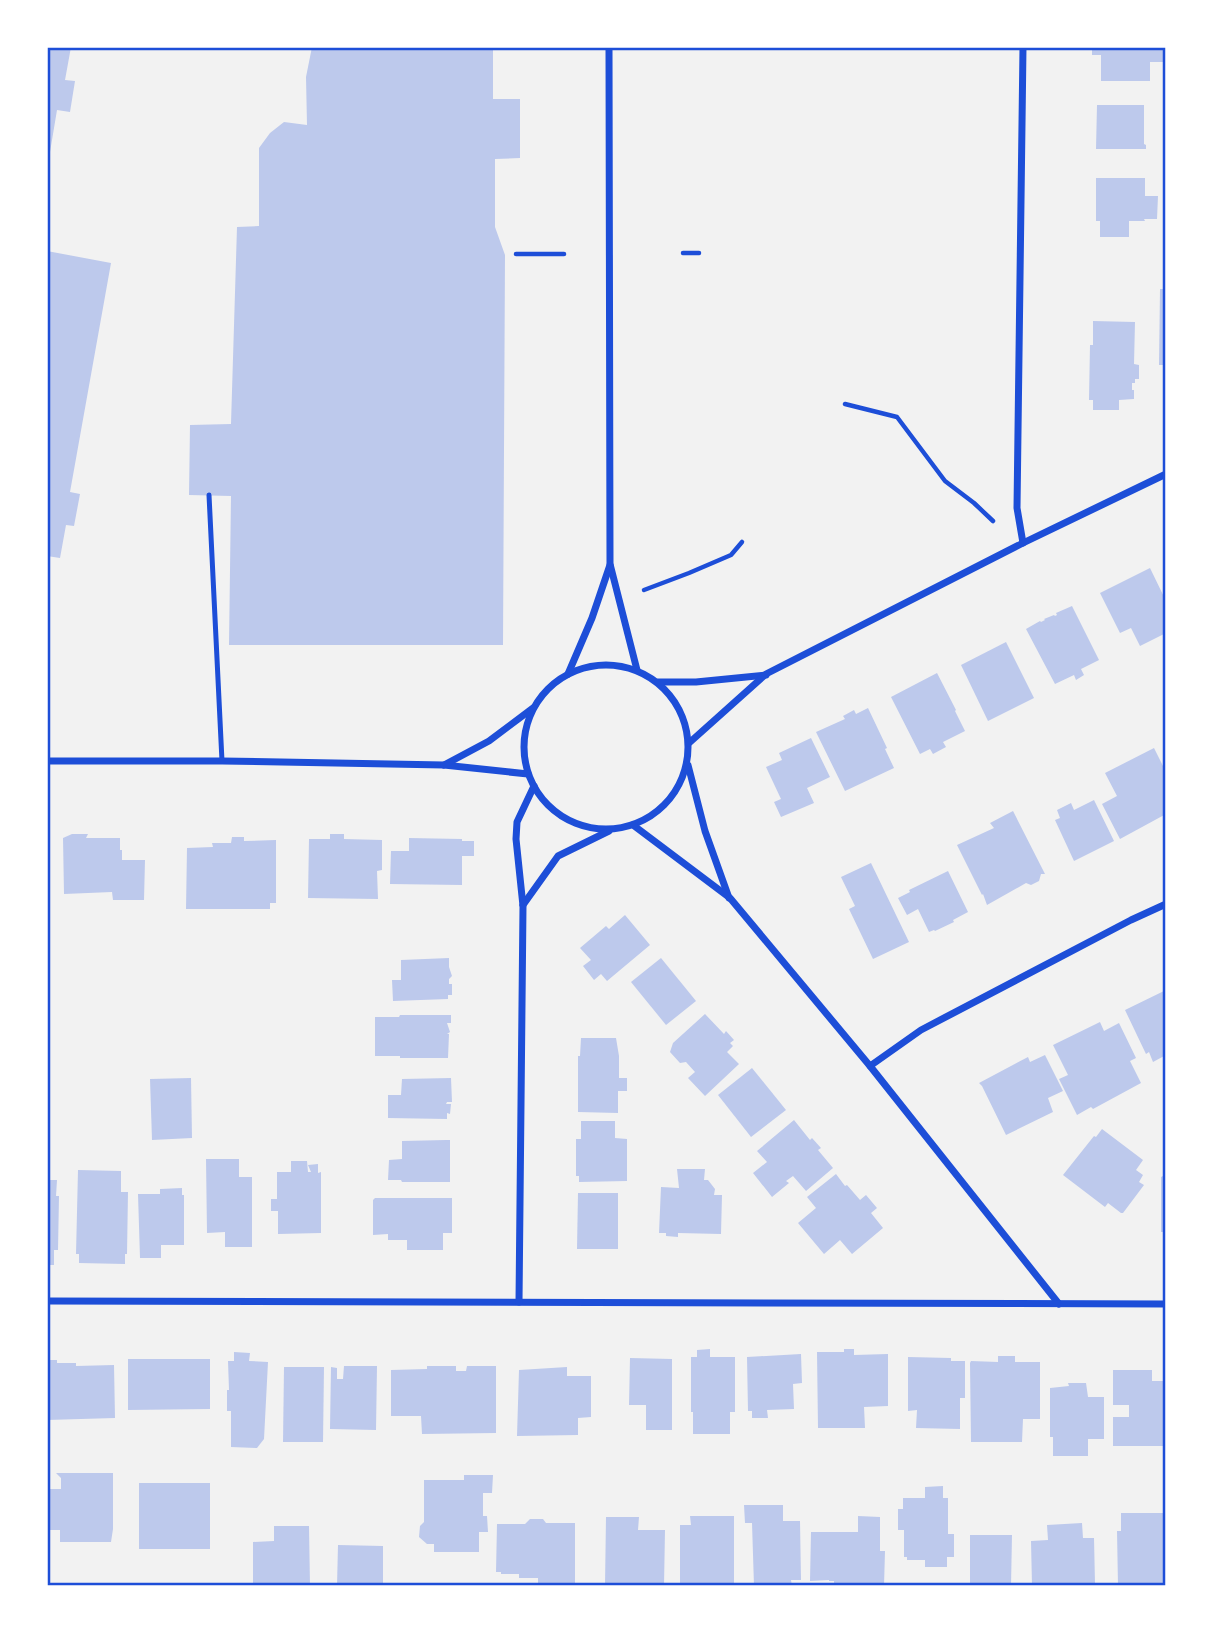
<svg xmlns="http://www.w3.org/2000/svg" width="1213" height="1633" viewBox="0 0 1213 1633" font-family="'Source Serif 4',serif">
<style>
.building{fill:#bdc9ec}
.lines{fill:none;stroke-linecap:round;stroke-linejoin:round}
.path{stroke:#1d4ed8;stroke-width:4.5}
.service{stroke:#1d4ed8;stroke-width:5}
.minor{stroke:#1d4ed8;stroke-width:7}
.neatline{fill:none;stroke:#1d4ed8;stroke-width:2.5}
</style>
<rect width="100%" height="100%" fill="#f2f2f2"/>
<g class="building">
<path d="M47,47H71L65,80L75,81L70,112L57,110L49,158H47Z"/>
<path d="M312,47H493V99H520V158L495,159V227L505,255L503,645H229L231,496L189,495L190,425L231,424L237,227L259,226V148L270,133L284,122L307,125L306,77Z"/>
<path d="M1092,47H1166V62H1150V81H1101V55H1092Z"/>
<path d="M1097,105H1144V144L1146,145V149H1096Z"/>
<path d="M1096,178H1145V196H1158L1157,219H1144L1145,221H1129V237H1100V221H1096Z"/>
<path d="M47,251L111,263L70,492L80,494L74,526L66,525L60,558L47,556Z"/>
<path d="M1160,289H1166V365H1159Z"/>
<path d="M1093,321L1135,322L1134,364L1139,365V379H1135V383H1132V390H1134V399L1119,400V410H1093V400H1089L1090,345H1093Z"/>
<path d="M1150,568L1166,601V633L1140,646L1131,628L1120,633L1100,593Z"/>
<path d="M1072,606L1099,660L1081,669L1084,675L1076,680L1074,675L1055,684L1026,629L1040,621L1041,622L1045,620L1044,619L1054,615L1055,616L1057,615L1056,613Z"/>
<path d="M1006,642L1034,698L988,721L961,665Z"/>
<path d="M937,673L956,710L955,711L965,731L943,742L946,747L933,754L930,749L920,754L891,697Z"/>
<path d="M868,708L887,748L885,749L894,768L845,791L816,732L845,719L843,716L854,710L856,714Z"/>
<path d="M811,738L830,777L807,788L814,803L781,817L774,802L781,799L766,767L782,760L779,753Z"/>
<path d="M1154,748L1166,772V814L1120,839L1102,804L1117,796L1105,773Z"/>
<path d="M1094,800L1114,841L1074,861L1055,820L1060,818L1057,810L1071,803L1074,810Z"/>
<path d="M1013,811L1045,874H1041L1039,881L1031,885L1026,883L987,905L983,894L982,895L957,845L994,828L990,823Z"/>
<path d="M72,834H88L86,838H120V850H122V860H145L144,900H113L112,892L64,894L63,838Z"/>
<path d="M330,834H344V839L382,840V870L377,871L378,899L308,898L309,839H330Z"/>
<path d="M232,837H244V841L276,840V903H270V909H186L187,848L213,847L212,843H231Z"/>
<path d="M409,838L462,839V841H474V856H462V885L390,884L391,851H409Z"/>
<path d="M871,863L909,942L873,959L849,909L855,906L841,877Z"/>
<path d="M948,871L968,912L953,920L954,922L935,931L934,930L929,932L918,909L907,915L898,898L910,892L909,890Z"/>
<path d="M625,915L650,945L607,981L601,974L594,980L583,966L591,960L580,948L606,926L609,929Z"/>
<path d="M449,958V967L452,976L449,979V984H452V995H448V999L393,1001L392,980H401V960Z"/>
<path d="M661,958L696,1001L666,1025L631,982Z"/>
<path d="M1166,990V1055L1153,1062L1149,1052L1146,1054L1125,1010Z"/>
<path d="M705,1014L724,1034L726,1031L734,1040L730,1043L733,1046L727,1052L739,1064L705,1096L688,1078L695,1072L686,1062L680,1063L670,1052L673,1043Z"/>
<path d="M400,1015H451V1023H447L450,1032L447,1034H449L448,1058H400V1056H375V1017H399Z"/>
<path d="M1100,1022L1104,1031L1119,1023L1136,1058L1130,1061L1141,1083L1093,1109L1091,1107L1077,1115L1059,1079L1068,1075L1053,1045Z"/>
<path d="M581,1038H616L619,1056V1078H627V1091H618V1113L578,1112V1056H580Z"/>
<path d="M1045,1055L1063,1091L1048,1098L1053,1112L1006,1135L982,1086L979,1083L1028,1057L1030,1062Z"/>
<path d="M752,1068L786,1110L751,1137L718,1095Z"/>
<path d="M191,1078L192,1138L152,1140L150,1079Z"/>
<path d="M451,1078L452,1102H447L446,1104H451L450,1114L447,1113V1119L388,1118V1095H401L402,1079Z"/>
<path d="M794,1120L810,1140L812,1138L821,1148L818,1150L833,1168L806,1191L793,1176L786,1181L789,1183L772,1197L753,1173L767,1162L757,1151Z"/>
<path d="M581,1121H615V1138L627,1139V1181L579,1182V1176H576V1139H581Z"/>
<path d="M1102,1129L1143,1160L1136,1170L1143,1175L1139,1182L1144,1185L1123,1213H1121L1108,1203L1105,1207L1063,1175L1094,1136L1096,1137Z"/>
<path d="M446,1140H450V1182H402L401,1180H388L389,1160L402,1159V1141Z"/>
<path d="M206,1159H239V1177H252V1247H225V1232L207,1233Z"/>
<path d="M291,1161H307L308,1172H311L308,1165L318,1164V1173L321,1172V1233L278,1234V1211H271V1199H277V1172H291Z"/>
<path d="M1163,1168H1166V1232H1161V1177L1163,1176Z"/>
<path d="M677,1169H705L704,1180H708L715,1189L714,1195H722L721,1234L678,1233V1237L666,1236V1233H659L661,1187L679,1188Z"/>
<path d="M78,1170L121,1171V1192H128L127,1254H125V1264L79,1263V1254H76Z"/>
<path d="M836,1174L845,1186L847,1185L860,1200L866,1195L877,1208L871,1213L883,1228L852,1254L840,1240L824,1254L798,1223L816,1208L807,1197Z"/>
<path d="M47,1180H57L56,1196H59L58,1250H54V1265H47Z"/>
<path d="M182,1188V1195H184V1245H161V1258H140L138,1194H160V1189Z"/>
<path d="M578,1193H618V1249H577Z"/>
<path d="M375,1198H452V1233H443V1250H407V1240H388V1234L373,1235V1200Z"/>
<path d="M710,1349V1357H735V1412H730V1434H693V1412H691V1357H697V1350Z"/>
<path d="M844,1349H854V1355L888,1354V1406L864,1407L865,1428H818L817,1352H844Z"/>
<path d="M234,1352L250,1353L249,1361L268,1362L264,1439L257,1448L231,1447V1411H227V1390H229L228,1361H234Z"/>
<path d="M801,1354L802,1383L793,1384L794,1409L767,1410L768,1418H752V1411H748L747,1357Z"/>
<path d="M998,1356H1015V1362H1040V1419H1023L1022,1442H971L970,1363L971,1361L998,1362Z"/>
<path d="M908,1357L951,1358V1361H965V1398H960V1429L916,1428L917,1410L908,1411Z"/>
<path d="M630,1358L672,1359V1430H646V1405H629Z"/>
<path d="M128,1359H210V1409L128,1410Z"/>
<path d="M47,1360H57V1363H76V1366L114,1365L115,1418L47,1420Z"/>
<path d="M344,1366H377L376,1430L330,1429L331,1367L337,1368V1379H343Z"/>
<path d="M427,1366H456V1371H466L467,1366H496V1433L422,1434L421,1416H391V1370L427,1369Z"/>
<path d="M284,1367H324L323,1442H283Z"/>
<path d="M567,1367V1376H591V1417L578,1418V1435L517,1436L519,1370Z"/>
<path d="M1113,1370H1152V1381H1166V1446H1113V1417H1129V1405H1113Z"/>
<path d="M1068,1383H1086L1088,1397H1104V1439H1088V1456H1053V1437H1050V1388L1069,1386Z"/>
<path d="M56,1473H113V1529L111,1542H60V1530H47V1489H61V1478Z"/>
<path d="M464,1475H493L492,1493H483V1516H487L488,1532H479V1552H434V1544H427L419,1537L420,1526L424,1522V1480H464Z"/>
<rect x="139" y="1483" width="71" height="66"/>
<path d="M943,1486V1498H948V1534H954V1557H947V1567H925V1560H907V1557H904V1530H898V1509H903V1498H925V1487Z"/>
<path d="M744,1505H783V1521H800L801,1580H791L792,1586H754L752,1523H745Z"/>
<path d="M1121,1513H1163L1164,1586H1118L1117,1531H1121Z"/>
<path d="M690,1516H734V1586H680V1525H691Z"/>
<path d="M858,1516L880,1517V1551H885L884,1586L834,1584V1581H829V1580L810,1581L811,1532H858Z"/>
<path d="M606,1517H639L638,1530H665L664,1586H605Z"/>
<path d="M530,1519H543L546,1523H575V1584H538V1578H519V1574H501V1572H496L497,1524H525Z"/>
<path d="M1082,1523L1083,1538H1094L1095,1584L1032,1586L1031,1541L1048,1540L1047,1525Z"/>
<path d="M274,1526H309L310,1586H273V1583H253V1542L274,1541Z"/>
<path d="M970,1535H1012L1011,1586H970Z"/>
<path d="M338,1545L383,1546V1586H337Z"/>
</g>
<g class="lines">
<g class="path">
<path d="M683,253H699"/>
<path d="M516,254H564"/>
<path d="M845,404L897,417L945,481L974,503L993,521"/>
<path d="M644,590L689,573L731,555L742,542"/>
</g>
<path class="service" d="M209,495L222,761"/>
<g class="minor">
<path d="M609,47L610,564L637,670"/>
<path d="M1023,47L1017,508L1023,543"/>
<circle cx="606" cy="747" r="82"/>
<path d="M568,674L592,618L610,565"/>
<path d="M658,682H696L766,675"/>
<path d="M689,743L766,674L1023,543L1166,474"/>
<path d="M47,761H222L444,765L528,774"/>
<path d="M444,765L489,741L533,708"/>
<path d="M688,765L705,831L729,898"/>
<path d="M633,825L730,898L870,1066L1059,1304"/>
<path d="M523,905L558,856L609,831"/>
<path d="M870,1066L921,1030L1131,920L1166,904"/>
<path d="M47,1301L1166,1304"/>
<path d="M519,1302L523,906L516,839L517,822L534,786"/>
</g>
</g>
<rect width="1213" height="1633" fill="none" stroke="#ffffff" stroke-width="98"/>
<rect x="49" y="49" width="1115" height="1535" class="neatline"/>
</svg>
